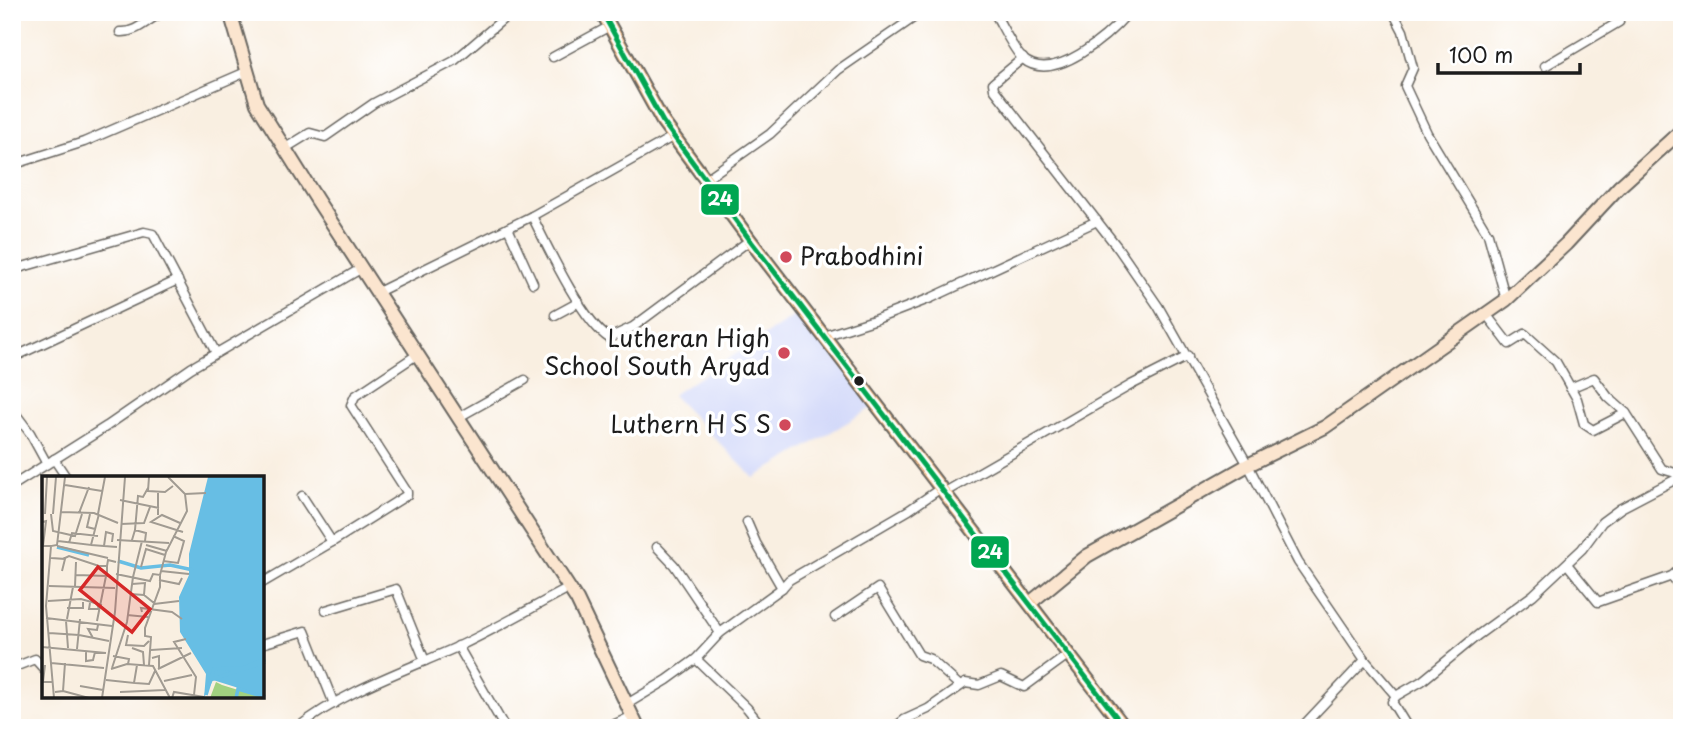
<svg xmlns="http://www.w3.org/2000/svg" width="1694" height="740" viewBox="0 0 1694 740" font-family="'Playpen Sans',sans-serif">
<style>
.built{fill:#d3d9f9}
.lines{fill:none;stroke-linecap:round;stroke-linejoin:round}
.minor-casing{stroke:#696661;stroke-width:11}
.secondary-casing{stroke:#696661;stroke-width:16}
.primary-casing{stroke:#696661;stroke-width:16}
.minor{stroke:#fff;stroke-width:8}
.secondary{stroke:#fbe5cf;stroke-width:12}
.primary{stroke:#f6be87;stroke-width:12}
.bus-1-casing{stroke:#fff;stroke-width:10}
.bus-1{stroke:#00a651;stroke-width:5}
.poi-dot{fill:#d1495b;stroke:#fff;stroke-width:2.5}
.bus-dot{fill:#1c1c1c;stroke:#fff;stroke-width:2.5}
.labels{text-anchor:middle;stroke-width:7;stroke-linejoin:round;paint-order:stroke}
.poi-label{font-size:24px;fill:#1c1c1c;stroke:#fff;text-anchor:end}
.inset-river{fill:none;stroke:#67bee4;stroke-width:3.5}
.inset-road{fill:none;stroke:#a19b92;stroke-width:2}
.view{fill:#d62828;fill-opacity:0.15;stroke:#d62828;stroke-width:3.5}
.inset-edge{fill:none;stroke:#1c1c1c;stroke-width:3.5}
.line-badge{stroke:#fff;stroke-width:2.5}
.badge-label{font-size:19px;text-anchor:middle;font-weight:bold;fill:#fff}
</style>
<rect width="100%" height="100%" fill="#fff"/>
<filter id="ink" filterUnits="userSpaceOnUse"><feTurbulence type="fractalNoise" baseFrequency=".0143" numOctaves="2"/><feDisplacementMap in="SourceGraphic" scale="14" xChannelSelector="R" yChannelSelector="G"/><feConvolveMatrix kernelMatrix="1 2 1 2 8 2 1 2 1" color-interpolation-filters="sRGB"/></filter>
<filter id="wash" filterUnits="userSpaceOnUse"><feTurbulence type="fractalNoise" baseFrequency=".00686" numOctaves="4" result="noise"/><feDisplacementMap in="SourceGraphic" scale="28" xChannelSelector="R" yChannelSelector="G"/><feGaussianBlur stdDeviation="1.57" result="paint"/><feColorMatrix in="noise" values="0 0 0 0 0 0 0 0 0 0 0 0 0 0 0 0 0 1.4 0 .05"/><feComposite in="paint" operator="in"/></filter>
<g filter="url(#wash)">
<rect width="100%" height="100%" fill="#f9efe1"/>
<path class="built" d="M801,312L873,407L754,478L672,395Z"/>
</g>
<g filter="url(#ink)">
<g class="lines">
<g class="minor-casing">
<g id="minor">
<path d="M994,12C1002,25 1013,50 1023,59C1054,85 1109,35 1129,12"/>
<path d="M1393,12L1403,31L1413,68L1405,86L1427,133L1488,234L1506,300"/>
<path d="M120,32C138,33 148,18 164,12"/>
<path d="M553,57L610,26"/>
<path d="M1023,58L993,83L994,89L1118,248L1158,306L1248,465L1298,562L1365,660L1396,696"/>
<path d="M1545,66L1619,22L1615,12"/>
<path d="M284,149L310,133L325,137L374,103L454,61L509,14L508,12"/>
<path d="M12,165L84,142L246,72"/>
<path d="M706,179L770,134L838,70L922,12"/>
<path d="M532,216C547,246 582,321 609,338L633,327L750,240"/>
<path d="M508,228L533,283"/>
<path d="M12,270L144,232L153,234L216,353"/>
<path d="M378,292L532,216L674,136"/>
<path d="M1486,314L1509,344L1525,334L1556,362L1577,399L1584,424L1593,430L1626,413L1662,469L1682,475"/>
<path d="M555,315L579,302"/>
<path d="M824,336L874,320L931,298L1097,221"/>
<path d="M12,358L178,280"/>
<path d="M1570,388L1594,378L1608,397L1626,413"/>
<path d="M12,409L30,433L47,464"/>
<path d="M459,417L525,380"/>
<path d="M54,459L66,477"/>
<path d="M12,486L107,426L191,368L362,268"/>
<path d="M945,492L1131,385L1188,356"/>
<path d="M302,496L332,542"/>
<path d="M747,522L756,543L782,588"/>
<path d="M657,547L674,565L720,633"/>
<path d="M1567,564L1598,602L1672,576L1682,590"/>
<path d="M1672,576L1682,567"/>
<path d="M262,583L332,542L407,495V492L351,405L355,396L418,354"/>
<path d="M326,610L396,589L425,661"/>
<path d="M835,617L878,588L919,655L930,659L960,686"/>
<path d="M262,644L305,631L334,704"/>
<path d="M458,646L505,728"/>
<path d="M696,659L747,708L763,728"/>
<path d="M12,668L35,659L44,669"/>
<path d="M627,704L667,680L696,659L720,633L782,588L789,580L909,510L941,488"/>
<path d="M297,728C344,691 401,672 455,648C494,630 531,608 569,588"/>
<path d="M606,728L633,716"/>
<path d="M894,728L904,720L928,709L965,683L979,685L1001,676L1024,687L1069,654"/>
<path d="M1301,728L1365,660"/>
<path d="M1408,728L1392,702L1396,696L1422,681L1478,635L1533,595L1582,549L1602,522L1621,508L1682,476"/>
</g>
</g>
<g class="secondary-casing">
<g id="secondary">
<path d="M230,12L257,104L317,200L577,600L638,728"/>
<path d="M1030,603L1087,556L1248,465L1325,427L1506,300L1566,244L1619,187L1682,130"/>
</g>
</g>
<g class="primary-casing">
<path id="primary" d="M602,12L663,122L750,240L1125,728"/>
</g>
<use href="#minor" class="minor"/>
<use href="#secondary" class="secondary"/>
<use href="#primary" class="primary"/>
<g class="bus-1-casing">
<path id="bus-1" d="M602,12L663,122L750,240L1125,728"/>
</g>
<use href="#bus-1" class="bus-1"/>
</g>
</g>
<g class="poi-dot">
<circle cx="786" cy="257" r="7"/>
<circle cx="784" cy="353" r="7"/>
<circle cx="785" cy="425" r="7"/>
</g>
<circle class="bus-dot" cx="859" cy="381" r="6"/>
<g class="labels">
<g class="poi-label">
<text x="800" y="265" text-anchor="start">Prabodhini</text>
<text x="770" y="347">Lutheran High<tspan x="770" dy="28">School South Aryad</tspan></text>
<text x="771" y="433">Luthern H S S</text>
</g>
</g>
<g transform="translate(42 476)">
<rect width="222" height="222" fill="#f9efe1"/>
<path d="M174,206L180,209L222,222H168Z" fill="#a1d180"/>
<path d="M166,1H222V220L171,204L162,222L164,198L138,156L137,121L147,99V78Z" fill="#67bee4"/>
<path class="inset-river" d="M15,71L47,79M76,85L99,92L128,89L151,94M187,193H201L223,184M168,204L223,186M164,219L172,193L201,192L223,183M194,222L196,213L223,221"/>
<path class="inset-road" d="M107,1L106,15L123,16L131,10M23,9L60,15M143,18L164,17M78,24L117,32M19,36L52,37L76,47M37,37L47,11M3,38L5,1M9,38L11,55L33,60L40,38M11,38L14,1M48,38L45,51L53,53M56,38L63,1M116,39V16M0,46L4,45L1,70H9M138,47L120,39L109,46L141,56M79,48L102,47L108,31M93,54L96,20L101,21L106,12M75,64L127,67M90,64L93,54L104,57L103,65M16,65L49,69L57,38M27,67L30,57L56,60M49,69L75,71M104,69L125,75M15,70L66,82M62,70L64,56L71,58L70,66M9,82L23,83L20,95M21,83L27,80L57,90H65L66,84L74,86M121,85L136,87L142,65L131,60M99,91L104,73L123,79M119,95L147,98M74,98L108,105L111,98L118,99L124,76L145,35L143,18L126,1M34,99L65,100V89M91,101L100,65M117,104L137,108L140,102M90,108L103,107L102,119M7,110L73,112M33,110L34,86M88,118L102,119L112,127M6,125L39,123L60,129M48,127L47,133H57L55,128M112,128L137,125M25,132H41V126M100,136L99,132L130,136L140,143M85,139L106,141M4,142L70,150M25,143L31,111M24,145L26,172M55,145L64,100M7,157L37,159M37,159L67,165M86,159L84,169L102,170L107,165M51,162L46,153L55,154L56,149M144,163L132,166L154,201L152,219M0,171L64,177M90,172L101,176L102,189M35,173L38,143M109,174L140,172M44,175V185L51,184L53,176M71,180L87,183L86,188M110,182L117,180V194M9,187L62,192M3,189L1,206H10M107,189L109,161L103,160V152L118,111V99M70,192L85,146L91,101M69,193L85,188L111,190L128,222M116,193L149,177M64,204L92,207L95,189M122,205L150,199M93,207L107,208L113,195M38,210L61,214M21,215L47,222M13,216L21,215L23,187M78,216L123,214M12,222L4,130L9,70L15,69L23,1M60,222L73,136L83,1M130,222L132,216L162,221"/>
<path class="view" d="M56,91L108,133L90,156L38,114Z"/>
<rect width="222" height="222" class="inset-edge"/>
</g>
<g class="line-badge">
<rect x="700" y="183" width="40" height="33" rx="7" fill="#00a651"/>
<rect x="970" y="535" width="40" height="34" rx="7" fill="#00a651"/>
</g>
<g class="badge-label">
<text x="720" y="206">24</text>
<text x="990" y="559">24</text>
</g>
<rect width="1694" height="740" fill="none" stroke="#fff" stroke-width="42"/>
<path d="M1438 63v10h142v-10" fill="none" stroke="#1c1c1c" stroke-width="3.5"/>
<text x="1449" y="63" font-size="21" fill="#1c1c1c" stroke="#ffffff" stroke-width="5" paint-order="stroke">100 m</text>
</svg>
